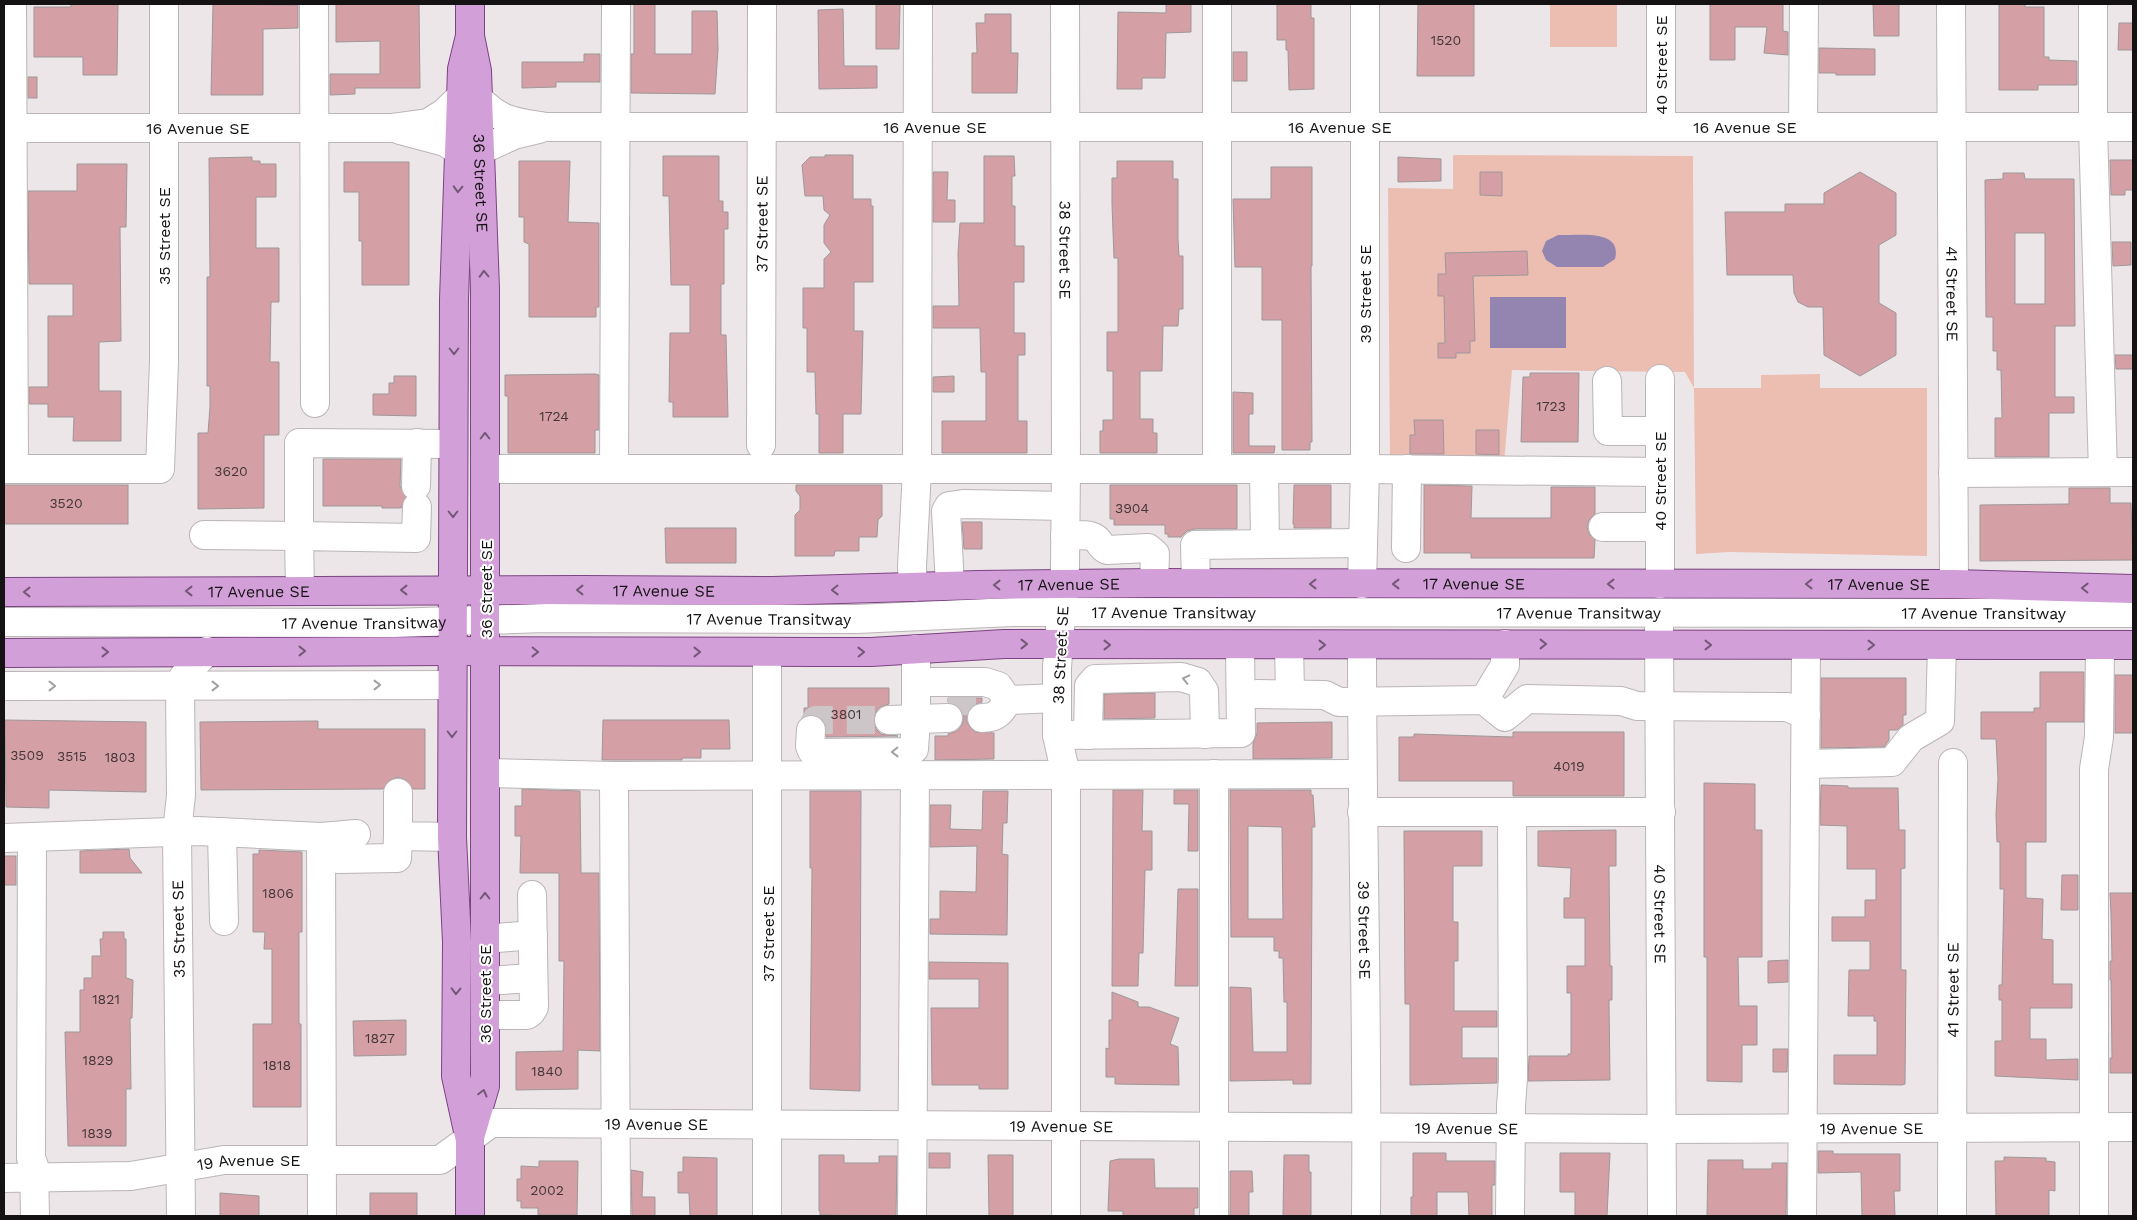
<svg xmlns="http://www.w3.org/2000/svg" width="2137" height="1220" viewBox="0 0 2137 1220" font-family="'Work Sans',sans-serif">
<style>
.green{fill:#ecbeb2}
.water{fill:#9385af}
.building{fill:#d4a0a6;stroke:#9e9798;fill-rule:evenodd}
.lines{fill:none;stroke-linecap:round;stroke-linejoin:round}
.minor-tunnel{stroke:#ccc6c9;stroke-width:28;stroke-dasharray:28 14;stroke-linecap:butt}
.minor-casing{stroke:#bbb5b8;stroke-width:30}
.major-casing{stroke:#7c4482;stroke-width:30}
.minor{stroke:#fff;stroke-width:28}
.major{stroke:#d29fd8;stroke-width:28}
.oneway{stroke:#735876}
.oneway2{stroke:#a1a0a1}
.labels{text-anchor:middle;stroke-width:4;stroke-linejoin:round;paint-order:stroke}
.number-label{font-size:14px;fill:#443638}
.street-label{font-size:16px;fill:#141213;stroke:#fff}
</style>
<rect width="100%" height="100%" fill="#ece6e9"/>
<g class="green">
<rect x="1550" y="4" width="67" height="43"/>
<path d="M1453,155L1693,156L1694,388H1761V375L1820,374V388H1927V556L1729,552L1696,554L1694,388L1685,372L1512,370L1504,464L1390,465L1388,188L1453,189Z"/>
</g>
<g class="water">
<path d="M1558,235C1577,236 1623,228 1615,259L1603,267H1557L1546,260L1542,251L1546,241Z"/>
<rect x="1490" y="297" width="76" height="51"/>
</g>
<g class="building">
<path d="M71,4H118L117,75H83V57H34V7H71Z"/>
<path d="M213,4L298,5V28L263,29V95H211Z"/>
<path d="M336,4H419L420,88H355V94L330,95V74H380V41L336,42Z"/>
<path d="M634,4H655V54H692V11H717L718,49L715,94L631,93V54H634Z"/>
<path d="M876,4H900L899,49H876Z"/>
<path d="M1166,4H1191V32L1166,33L1165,78H1142V89H1117L1118,12L1166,13Z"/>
<path d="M1277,4H1311V18H1314V89L1289,90L1288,50H1286V40H1277Z"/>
<path d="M1418,4H1474V76H1417Z"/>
<path d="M1710,4H1783V31L1788,32V55L1764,53L1767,27H1735V60H1710Z"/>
<path d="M1873,4H1899V36H1874Z"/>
<path d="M1999,4H2025V7H2044V57H2049V60L2077,61V85H2038V90H1999Z"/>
<path d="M843,9L844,66H877V88L819,89L818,10Z"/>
<path d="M985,14H1011V53H1018L1017,93H972V53H977L976,23H985Z"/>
<path d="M2119,23H2133V50H2118Z"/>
<path d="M1819,48L1875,49V75H1836V73H1819Z"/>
<rect x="1233" y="52" width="14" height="29"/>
<path d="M584,54H600V82H556V87L522,88V62H584Z"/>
<rect x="28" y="77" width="9" height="21"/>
<path d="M825,155H853V199H871V206H873V282H854V331H863L861,414H843V453H819V414H816L815,372H807V328H803V288H824V259L831,252L824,243V225L830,215L824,210L823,196H805L802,165L810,157H825Z"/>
<path d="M663,156H719V201H723V212H728V229H724V284H721V335H726L728,417H673V402H669L670,333H690V285H671L669,196H663Z"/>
<path d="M984,156H1014L1015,176H1012V206H1015V246H1024V282H1014V333H1025V355H1018V421H1027V453H942V421H986V372H981L980,328H933V306H959L958,253L960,223H984Z"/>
<path d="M252,157V161H260V164H276V197H256V248H279V302H271L270,362H279V435H264V508L198,509V433H208L210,407V386H207V277H210L209,158Z"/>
<path d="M1398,157L1441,159V181L1398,182Z"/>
<path d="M2110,160H2133V190H2125V195H2111Z"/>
<path d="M519,161H570L568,222L599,223V307H596V317H529V244L524,242V217H519Z"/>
<path d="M1117,161H1173V179H1178V239L1179,256H1183V309H1179L1178,326H1163L1162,371H1140V419H1153V433H1157V453H1100V431H1103V420H1113V371H1107V332H1118V258H1114L1112,204V178H1117Z"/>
<path d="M344,162H409V285H362V241H359V192H344Z"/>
<path d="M77,164H127L126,227H120L121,341L99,342V391H121V441H73L74,417H48V404H29V387H48V316H73V284H29L28,191H77Z"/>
<path d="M1271,167H1312V266H1311L1312,442H1310V450H1282V320H1262V267H1235L1233,199H1271Z"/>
<path d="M933,172H948L947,200H955V222H933Z"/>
<path d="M1480,172H1502V196L1480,195Z"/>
<path d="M1860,172L1896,193V235L1879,245V303L1896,313V355L1860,376L1824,355L1823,307H1808L1798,302L1794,293L1793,275H1727L1725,212H1785V204H1824V193Z"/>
<path d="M2003,173H2024L2025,179H2074L2075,326H2055V397H2074V413H2049V457H1995V418H2002L2001,370H1997V351H1993V317H1986L1985,180L2003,179ZM2015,233H2045V304H2015Z"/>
<path d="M2112,242H2131V265L2113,266Z"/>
<path d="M1527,251L1528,275L1473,276L1475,341H1470V353H1456V358H1438V343H1445L1444,296H1438V274H1446L1445,253Z"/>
<path d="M2115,355H2133V369H2116Z"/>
<path d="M1530,373H1579L1578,442H1521L1523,377H1530Z"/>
<path d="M595,374L599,375V430H595V453H508V396H505V375Z"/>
<path d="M394,376H416V416L373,415V394H389V383H394Z"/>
<path d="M954,376V392H933V377Z"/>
<path d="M1233,392L1253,393V414H1249V446H1275L1274,453H1233Z"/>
<path d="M1414,420H1443L1444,454H1410V435H1415Z"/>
<path d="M1476,430H1499V455L1476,454Z"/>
<path d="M323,459H401L400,486L406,497L401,508H382V506H323Z"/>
<rect x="4" y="485" width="124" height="39"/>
<path d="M796,485H882V516L878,520L877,537H859V551H835L834,556H795V515L800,510V496L796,491Z"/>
<path d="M1110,485H1237V529H1195L1187,531L1181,537H1168V534H1165V525H1114V519H1110Z"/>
<path d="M1294,485H1331V528H1294V524H1293Z"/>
<path d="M1424,485L1472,486L1471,518H1551V487H1595V514L1589,520L1587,527L1589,534L1595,540L1594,558H1471V553H1424Z"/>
<path d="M2069,488H2110V503H2131L2133,560L1980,561V505L2069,504Z"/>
<path d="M962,522H982V549H964Z"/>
<path d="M665,528H736V563H666Z"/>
<path d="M2040,672H2084V722H2046V842H2026V898L2043,899L2042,939L2053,940V984H2072V1008H2030V1039H2046V1060L2078,1059V1080L1995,1076V1041H2002V1000H1999V985H2002L2004,889H2000V842H1997L1996,814L1998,779L1996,739H1981V712H2034V708H2040Z"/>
<rect x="2115" y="675" width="18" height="58"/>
<path d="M1821,678H1906V715H1903V725L1897,730H1889V740L1884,747L1821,748Z"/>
<path d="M808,688H889V704L880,707L875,713L873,721L876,729L881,734L898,736L826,737L825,724L820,717L811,714L804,716V708H808Z"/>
<path d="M1155,693V718L1104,719V694Z"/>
<path d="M948,698H982V702L974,705L968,711L966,719L969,726L975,732L994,733V759L935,760V736H948V734L957,731L962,725L964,718L961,709L956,704L948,702Z"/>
<path d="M5,720L146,722V792L49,790V808L6,807Z"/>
<path d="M603,720H729L730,749H701V758H682V760H602Z"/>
<path d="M318,721V729H425V789H413L406,780L398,777L390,780L383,789L201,790L200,722Z"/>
<path d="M1332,722V758L1253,759V743L1257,733V723Z"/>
<path d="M1513,732H1624V796H1513V781H1399V737H1414V734L1513,737Z"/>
<path d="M1704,783L1755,784V830H1762V957H1738L1739,1006H1757V1045H1742V1082L1707,1081V957H1704Z"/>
<path d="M1821,785L1848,786V788H1898L1899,830H1905V868L1901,869V970H1906L1905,1084L1902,1085L1834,1084V1055H1877V1021H1874V1016H1848L1849,970H1870V941H1832V917H1865V900H1876V869H1847V826L1820,825Z"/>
<path d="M522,789L580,791L581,873H599L600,1051L578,1050V1089L516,1090V1052L563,1051L564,961H559V873H520L521,836H515V806H522Z"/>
<path d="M1113,790H1143L1142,831H1152V870H1145L1143,953H1139L1138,986H1112Z"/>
<path d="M1174,790H1198V851H1188L1189,804H1174Z"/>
<path d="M1230,790H1311V795H1313L1315,827H1312V870L1311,1084H1293V1080L1230,1081V987L1251,988L1253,1052H1287V1002H1284L1283,958H1279V951H1274V937H1231ZM1248,826L1282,827L1283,919H1248Z"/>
<path d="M810,791H861L860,1091L810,1089L812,868H810Z"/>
<path d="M983,791H1008L1007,823H1003L1002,854L1008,855L1007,935L930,934V919H940V891L976,892L977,846L930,847V805H951L950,829L982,830Z"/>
<path d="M1616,830V866H1609L1610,966H1612V1000H1609L1610,1080L1528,1081L1529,1056H1568V1054H1571V993H1567V966H1585V918H1564V898H1570L1571,868L1538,866V831Z"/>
<path d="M1404,831H1482V866H1453V922H1458V961H1454V1011H1497V1027H1462V1058H1497V1083L1410,1085V1004H1405Z"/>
<path d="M129,849L130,858L142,873H80V851Z"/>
<path d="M259,850L302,852V932H299V1024H301V1107H253V1024H272V949H264L265,932H253V854H259Z"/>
<rect x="4" y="856" width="12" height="29"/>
<path d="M2062,875H2078V910H2061Z"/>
<path d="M1178,889H1198V986H1175Z"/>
<path d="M2110,893H2133V1073H2110V1058H2112L2111,980H2110V961H2112L2111,914Z"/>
<path d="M103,932H124V939H126V978L133,980L132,1018H130L131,1089H126V1146H68L65,1032H80V990H84V978H92V956H101L100,939H103Z"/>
<path d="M1788,960V982L1768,983V961Z"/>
<path d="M929,962L1008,963V1089H979V1085H932L931,1008H979V979H929Z"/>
<path d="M1112,992L1138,1002V1007H1149L1179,1018L1170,1044L1178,1047L1179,1085L1115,1084V1077H1106V1048L1109,1049V1020H1112Z"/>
<path d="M406,1020V1055L354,1056L353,1021Z"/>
<path d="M1773,1049H1788L1787,1072H1773Z"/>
<path d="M1818,1151H1833V1154H1900V1191H1894L1895,1216H1862L1861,1172L1818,1173Z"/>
<rect x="929" y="1153" width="21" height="15"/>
<path d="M1413,1153H1446V1161H1495V1185H1492V1216H1469L1468,1192H1437V1216H1411V1197H1413Z"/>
<path d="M1560,1153H1610L1607,1216H1575V1192H1560Z"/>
<path d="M819,1155H844V1163H879V1156H897L896,1216L820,1215V1211H819Z"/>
<path d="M988,1155H1013V1216H989Z"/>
<path d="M1284,1155H1309V1172H1311V1216H1283Z"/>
<path d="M683,1157L717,1158V1216H690L689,1193H678V1172H683Z"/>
<path d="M2004,1157L2046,1158V1161L2055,1162V1191L2049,1190V1216H1996L1995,1161H2004Z"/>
<path d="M1119,1159H1154L1155,1188H1198V1208H1194V1216H1123V1211H1108L1110,1161Z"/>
<path d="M1708,1160H1743V1169H1772V1163H1787L1786,1216H1707Z"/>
<path d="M539,1161H578L577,1215H538V1208H521V1201H517V1179H521V1166L539,1167Z"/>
<path d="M631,1170L643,1172L642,1197H655V1216H632Z"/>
<path d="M1230,1171H1252L1253,1192H1249V1216H1230Z"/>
<path d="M220,1193L259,1196V1216H220Z"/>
<rect x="370" y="1193" width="47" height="23"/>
</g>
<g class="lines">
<g class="minor-tunnel">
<path d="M948,701H982"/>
<path d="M811,730L816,720H889"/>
</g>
<g class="minor-casing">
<g id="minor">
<path d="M12,4L14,468"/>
<path d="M314,4L315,403"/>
<path id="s1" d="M1065,4L1066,469L1065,567L1057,667V735L1066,775V1216"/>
<path d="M1217,4V469"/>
<path id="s2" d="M1951,4L1954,584"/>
<path d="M2093,4V127L2103,472"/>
<path id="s3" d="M478,98C500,122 515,122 546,127H2133"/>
<path d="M1661,127V4"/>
<path d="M1803,127L1804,4"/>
<path id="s4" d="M4,128H391L428,123L444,113L462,96"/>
<path d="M400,130L445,142L459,151"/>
<path d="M481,150L514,135L539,129"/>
<path d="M1607,381L1608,431H1660"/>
<path id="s5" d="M761,445L762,4"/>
<path d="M4,469H160L164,361V4"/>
<path d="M485,469H1365L1660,472"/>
<path d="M614,469L616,4"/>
<path d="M1264,469L1265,544"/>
<path d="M1953,473L2133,472"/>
<path d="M416,486L417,443"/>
<path d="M1603,527H1660"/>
<path d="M204,535L299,536V443L453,444"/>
<path d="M1065,536C1074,536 1087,533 1095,538C1100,541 1100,547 1107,550L1148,548L1155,554L1154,583"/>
<path d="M1406,548L1407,469"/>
<path d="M1196,583L1195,545L1362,543"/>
<path d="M1362,584L1365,469V4"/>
<path d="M1660,584V379"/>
<path d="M950,585L946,511L949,506L963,504L1065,506"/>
<path d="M913,587L912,566L917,470L918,4"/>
<path d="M300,590L299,536L416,538L417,507"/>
<path id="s6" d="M1659,620L1662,1216"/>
<path id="s7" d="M4,622L392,623L544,618L856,619L1012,612L2133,613"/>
<path d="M1289,645L1290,693"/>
<path id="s8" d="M1362,645C1362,835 1368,1026 1366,1216"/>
<path d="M916,682H985L998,686L1008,700L1057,698"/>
<path d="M4,686L452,685"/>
<path d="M1257,694L1325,695L1339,702L1484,700L1505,717L1527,699L1621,701L1637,706L1787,707L1806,715"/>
<path d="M1484,700L1505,665V644"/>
<path d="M982,718C997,718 1001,712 1008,700"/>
<path d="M889,720L948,718"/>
<path d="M811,730L810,746L812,751L817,753L907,752L914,749L916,720V649"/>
<path d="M1057,735L1241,733L1240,645"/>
<path d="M1088,735L1089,686L1095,679L1181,677L1198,682L1204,691L1205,734"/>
<path d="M1806,764L1892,762L1911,738L1940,721L1942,645"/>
<path d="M485,773L614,776L1362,774"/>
<path d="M1214,774V1216"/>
<path d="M614,776L616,1216"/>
<path d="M398,793V836L452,837"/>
<path d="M1362,812H1661"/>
<path d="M222,832L224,921"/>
<path d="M321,837L322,1216"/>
<path d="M4,838L198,831L321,837L356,834"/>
<path d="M32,838L31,1158L34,1166L35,1216"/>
<path d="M338,859L397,858L398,836"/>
<path d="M485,939L533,935"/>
<path d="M485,981L533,978"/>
<path d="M485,1015H527L531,1012L534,1007L532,895"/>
<path id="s9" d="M4,1178L131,1176L224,1160H440L491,1123L1663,1129L2133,1127"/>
<path d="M181,1216L177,832L181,795L180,686L184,676L207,651"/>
<path d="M767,1216V652"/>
<path d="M912,1216L915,774"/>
<path d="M1510,1216L1511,1106L1513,1078L1512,812"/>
<path d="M1802,1216L1806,645"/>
<path id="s10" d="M1952,1216L1953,763"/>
<path d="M2094,1216V769L2099,737L2100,645"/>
</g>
</g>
<g class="major-casing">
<g id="major">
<path id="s11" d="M470,4V36L477,71L485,289V1086L470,1137"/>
<path id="s12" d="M4,592L582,590L773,591L978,585L1154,583L1954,584L2133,589"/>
<path d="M4,653L452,651L813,652H871L1004,644L2133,645"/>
<path d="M470,1216V1140L456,1076L457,942L452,837L454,299L462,69L470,36"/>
</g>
</g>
<use href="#minor" class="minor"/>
<use href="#major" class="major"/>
</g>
<defs><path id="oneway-chevron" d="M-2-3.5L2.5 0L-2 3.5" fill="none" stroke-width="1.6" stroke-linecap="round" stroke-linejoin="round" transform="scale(1.25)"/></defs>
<g class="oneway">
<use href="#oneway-chevron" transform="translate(458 189) rotate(92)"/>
<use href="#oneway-chevron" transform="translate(484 274) rotate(-92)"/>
<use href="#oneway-chevron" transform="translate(454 351) rotate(90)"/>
<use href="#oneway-chevron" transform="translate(485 436) rotate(-90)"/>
<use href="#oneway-chevron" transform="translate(453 514) rotate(90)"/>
<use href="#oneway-chevron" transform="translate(1313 584) rotate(-180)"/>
<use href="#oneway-chevron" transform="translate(1396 584) rotate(180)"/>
<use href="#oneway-chevron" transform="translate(1611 584) rotate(180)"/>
<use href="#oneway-chevron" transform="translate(1809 584) rotate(180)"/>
<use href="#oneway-chevron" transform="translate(997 585) rotate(-179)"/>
<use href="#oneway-chevron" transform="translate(2085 588) rotate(-179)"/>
<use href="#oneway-chevron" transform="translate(404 590) rotate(180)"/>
<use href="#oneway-chevron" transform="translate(580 590) rotate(180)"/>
<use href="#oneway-chevron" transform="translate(835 590) rotate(179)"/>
<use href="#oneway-chevron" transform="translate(189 591) rotate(180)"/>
<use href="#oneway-chevron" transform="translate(27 592) rotate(180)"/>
<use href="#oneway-chevron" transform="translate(1024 644)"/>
<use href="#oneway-chevron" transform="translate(1543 644)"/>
<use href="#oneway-chevron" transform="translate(1107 645)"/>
<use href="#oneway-chevron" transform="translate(1322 645)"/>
<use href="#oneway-chevron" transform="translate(1708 645)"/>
<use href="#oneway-chevron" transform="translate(1871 645)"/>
<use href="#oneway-chevron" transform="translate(302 651)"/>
<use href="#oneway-chevron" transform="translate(105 652)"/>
<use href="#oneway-chevron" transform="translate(535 652) rotate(1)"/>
<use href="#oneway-chevron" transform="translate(697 652)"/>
<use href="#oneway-chevron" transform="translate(861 652) rotate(-1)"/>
<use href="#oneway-chevron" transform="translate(452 734) rotate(90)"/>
<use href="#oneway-chevron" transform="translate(485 896) rotate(-90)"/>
<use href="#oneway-chevron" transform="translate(456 991) rotate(91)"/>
<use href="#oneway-chevron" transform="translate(483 1093) rotate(-75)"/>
</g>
<g class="oneway2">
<use href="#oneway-chevron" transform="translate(1186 679) rotate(-167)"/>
<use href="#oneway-chevron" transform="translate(377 685)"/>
<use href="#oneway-chevron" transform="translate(52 686)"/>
<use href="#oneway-chevron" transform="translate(215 686)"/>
<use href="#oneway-chevron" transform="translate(895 752) rotate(179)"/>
</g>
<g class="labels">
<g class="number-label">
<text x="1446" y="45">1520</text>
<text x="1551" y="411">1723</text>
<text x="554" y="421">1724</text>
<text x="231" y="476">3620</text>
<text x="66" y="508">3520</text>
<text x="1132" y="513">3904</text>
<text x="846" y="719">3801</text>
<text x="27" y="760">3509</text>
<text x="72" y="761">3515</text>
<text x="120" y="762">1803</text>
<text x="1569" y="771">4019</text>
<text x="278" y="898">1806</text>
<text x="106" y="1004">1821</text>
<text x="380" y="1043">1827</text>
<text x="98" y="1065">1829</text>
<text x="277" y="1070">1818</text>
<text x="547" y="1076">1840</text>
<text x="97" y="1138">1839</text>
<text x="547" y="1195">2002</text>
</g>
<g class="street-label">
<text transform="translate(1661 65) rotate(-90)" y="6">40 Street SE</text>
<text dy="6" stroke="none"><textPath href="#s4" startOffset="194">16 Avenue SE</textPath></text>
<text dy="6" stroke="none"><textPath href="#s3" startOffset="870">16 Avenue SE</textPath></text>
<text dy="6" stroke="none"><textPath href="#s3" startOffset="1275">16 Avenue SE</textPath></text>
<text dy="6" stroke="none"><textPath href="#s3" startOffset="465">16 Avenue SE</textPath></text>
<text dy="6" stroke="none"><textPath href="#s11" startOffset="180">36 Street SE</textPath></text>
<text dy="6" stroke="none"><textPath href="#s5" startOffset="221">37 Street SE</textPath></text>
<text transform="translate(164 236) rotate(-90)" y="6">35 Street SE</text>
<text dy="6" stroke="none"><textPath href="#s1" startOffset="246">38 Street SE</textPath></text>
<text transform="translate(1365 294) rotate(-90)" y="6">39 Street SE</text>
<text dy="6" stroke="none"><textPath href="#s2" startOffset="290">41 Street SE</textPath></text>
<text transform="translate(1660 481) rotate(-90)" y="6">40 Street SE</text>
<text dy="6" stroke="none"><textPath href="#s12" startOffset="1065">17 Avenue SE</textPath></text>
<text dy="6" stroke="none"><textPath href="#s12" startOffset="1470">17 Avenue SE</textPath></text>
<text dy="6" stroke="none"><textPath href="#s12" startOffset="1875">17 Avenue SE</textPath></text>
<text transform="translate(486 589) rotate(-90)" y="6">36 Street SE</text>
<text dy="6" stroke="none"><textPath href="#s12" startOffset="255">17 Avenue SE</textPath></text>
<text dy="6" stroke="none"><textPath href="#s12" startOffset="660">17 Avenue SE</textPath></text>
<text dy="6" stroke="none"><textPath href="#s7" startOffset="1575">17 Avenue Transitway</textPath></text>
<text dy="6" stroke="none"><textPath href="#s7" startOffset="1170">17 Avenue Transitway</textPath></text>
<text dy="6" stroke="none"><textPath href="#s7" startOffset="1980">17 Avenue Transitway</textPath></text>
<text dy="6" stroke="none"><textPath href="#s7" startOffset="765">17 Avenue Transitway</textPath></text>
<text dy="6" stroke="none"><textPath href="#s7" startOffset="360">17 Avenue Transitway</textPath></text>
<text transform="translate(1060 655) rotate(-87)" y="6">38 Street SE</text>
<text dy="6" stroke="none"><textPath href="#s6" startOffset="294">40 Street SE</textPath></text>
<text transform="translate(178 929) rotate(-91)" y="6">35 Street SE</text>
<text dy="6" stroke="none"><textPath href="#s8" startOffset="285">39 Street SE</textPath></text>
<text transform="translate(768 934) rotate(-90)" y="6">37 Street SE</text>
<text dy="6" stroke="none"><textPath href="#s10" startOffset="226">41 Street SE</textPath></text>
<text transform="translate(485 994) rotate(-90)" y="6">36 Street SE</text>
<text dy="6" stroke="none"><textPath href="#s9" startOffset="666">19 Avenue SE</textPath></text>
<text dy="6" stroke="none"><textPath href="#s9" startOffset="1071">19 Avenue SE</textPath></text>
<text dy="6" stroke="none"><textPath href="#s9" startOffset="1476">19 Avenue SE</textPath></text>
<text dy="6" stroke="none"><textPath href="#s9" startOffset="1881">19 Avenue SE</textPath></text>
<text dy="6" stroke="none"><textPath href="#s9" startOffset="246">19 Avenue SE</textPath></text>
</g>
</g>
<rect width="2137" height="1220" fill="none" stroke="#141213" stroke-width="10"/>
</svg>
